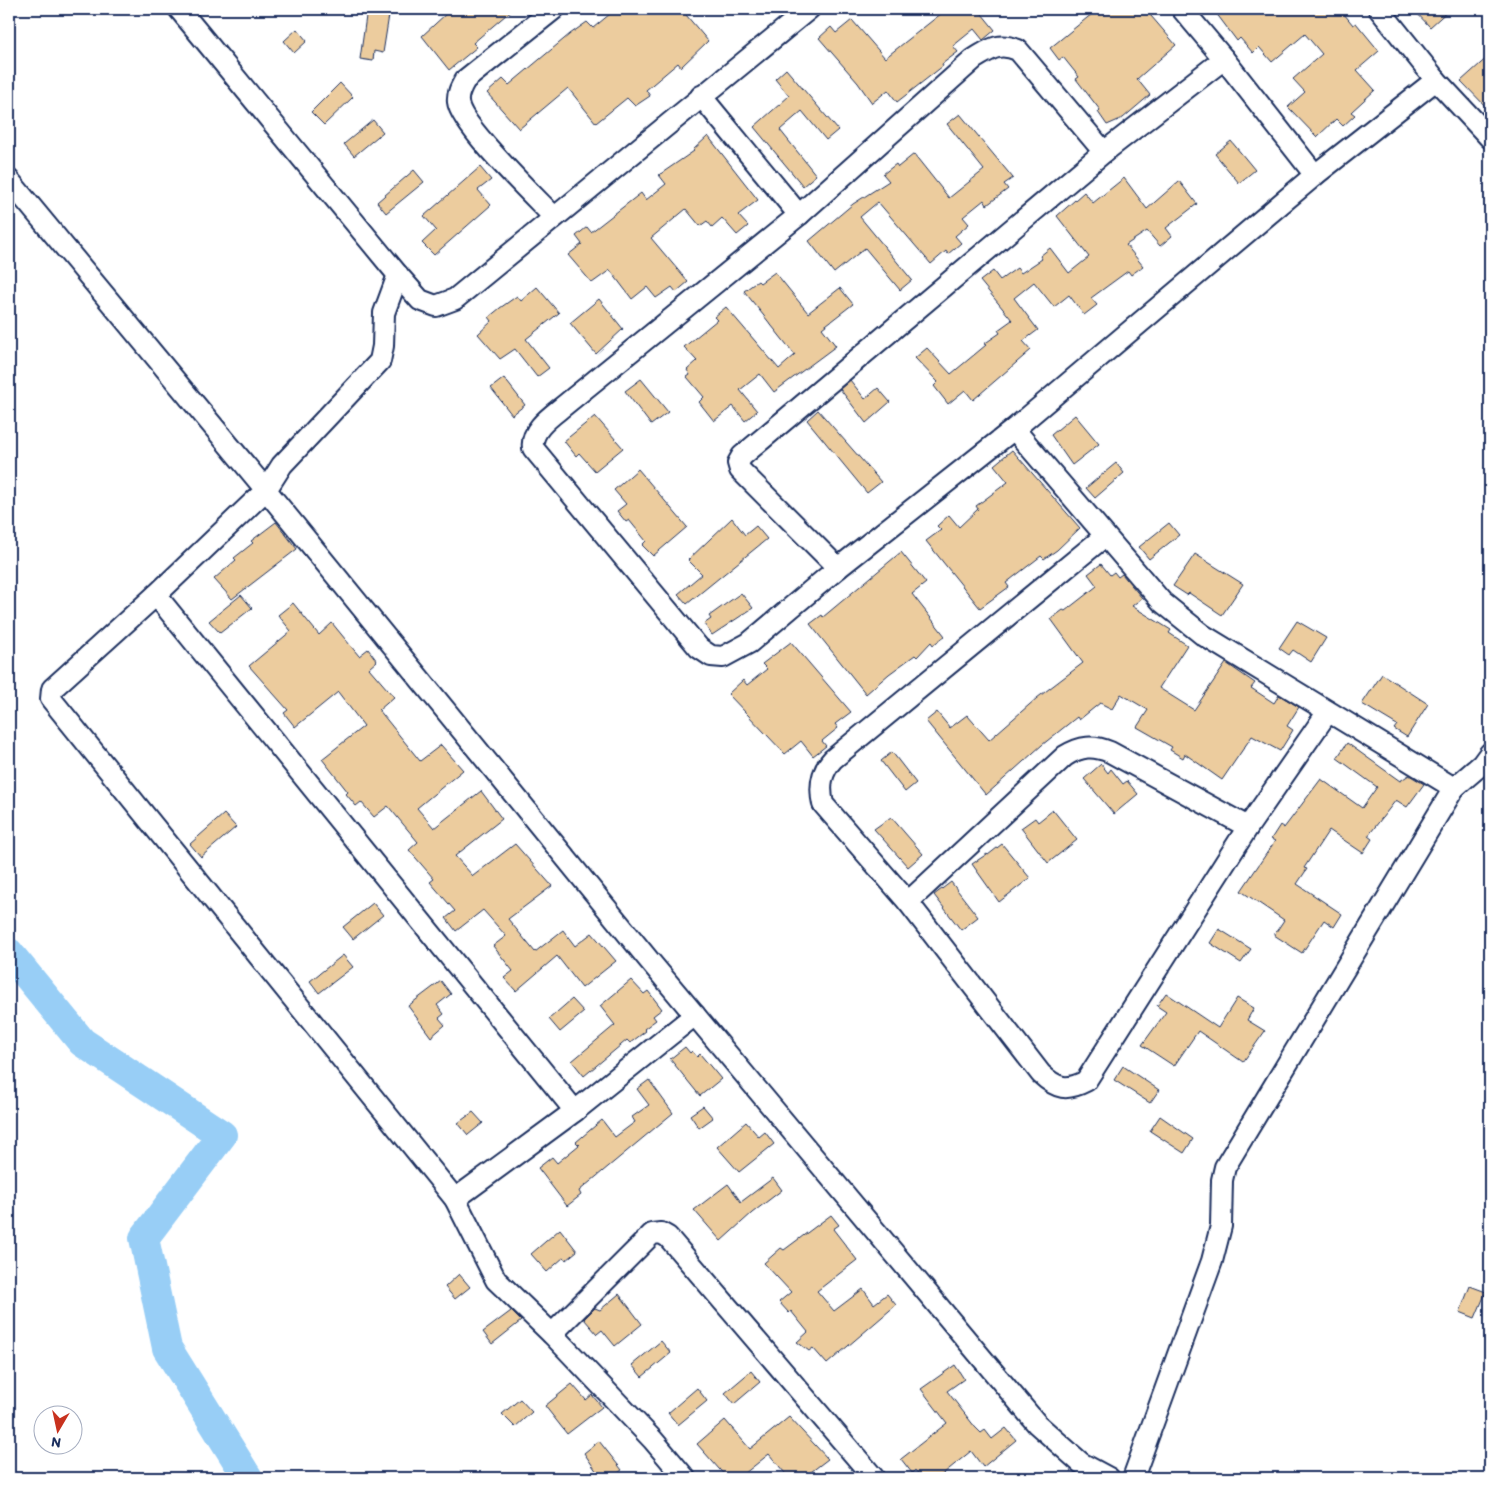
<svg xmlns="http://www.w3.org/2000/svg" width="1499" height="1487" viewBox="0 0 1499 1487" font-family="Itim,sans-serif">
<style>
.lines{fill:none;stroke-linecap:round;stroke-linejoin:round}
.river{stroke:#98cef6;stroke-width:30}
.building{fill:#eccc9e;stroke:#1b2f5e}
.minor-casing{stroke:#1b2f5e;stroke-width:24}
.minor{stroke:#fff;stroke-width:20}
</style>
<rect width="100%" height="100%" fill="#fff"/>
<filter id="ink" filterUnits="userSpaceOnUse"><feTurbulence type="fractalNoise" baseFrequency=".02" numOctaves="2"/><feDisplacementMap in="SourceGraphic" scale="10" xChannelSelector="R" yChannelSelector="G"/><feConvolveMatrix kernelMatrix="1 2 1 2 8 2 1 2 1" color-interpolation-filters="sRGB"/></filter>
<g filter="url(#ink)">
<g class="lines">
<path class="river" d="M9,953L82,1042L222,1135L144,1238L167,1348L248,1478"/>
</g>
<g class="building">
<path d="M367,9H390L383,53L374,51L373,61L360,59Z"/>
<path d="M456,9H513L473,43L477,47L449,70L422,36L447,13L449,15Z"/>
<path d="M616,9H681L708,41L681,67L678,63L646,90L650,96L635,106L627,98L596,123L568,88L519,129L487,93L503,79L509,85L570,34L587,22L593,28Z"/>
<path d="M947,9H978L995,30L983,40L974,29L953,46L958,52L942,64L943,66L897,102L888,90L872,103L858,83L819,38L831,27L836,33L852,20L885,58Z"/>
<path d="M1098,9H1145L1176,45L1137,79L1150,95L1123,118L1107,125L1098,112L1100,110L1076,79L1079,77L1063,57L1059,60L1050,48Z"/>
<path d="M1213,9H1340L1353,25L1356,23L1379,51L1357,70L1375,90L1351,112L1355,115L1343,126L1336,119L1317,137L1288,107L1305,92L1293,79L1322,54L1305,34L1272,62L1259,47L1253,53L1240,38L1237,41Z"/>
<path d="M1413,9H1450L1430,27Z"/>
<path d="M297,29L307,41L294,53L284,41Z"/>
<path d="M1490,55V111L1461,81Z"/>
<path d="M786,69L838,130L826,140L802,111L780,130L816,175L803,186L754,127L789,96L775,79Z"/>
<path d="M340,83L353,97L324,125L311,112Z"/>
<path d="M960,114L1013,178L1004,184L1008,189L987,205L984,200L963,217L969,224L955,236L961,243L948,254L946,251L931,264L878,202L860,217L912,280L900,290L865,248L834,273L809,241L853,204L889,181L883,174L896,164L898,167L914,154L949,198L984,170L947,124Z"/>
<path d="M373,120L383,132L354,156L344,144Z"/>
<path d="M708,136L758,200L738,215L748,226L737,235L722,218L712,227L707,221L700,226L686,209L651,238L688,282L676,292L672,287L656,298L647,287L632,299L610,270L592,283L568,255L582,244L576,236L587,227L591,232L641,193L646,200L666,184L659,175L694,151L693,150Z"/>
<path d="M1231,141L1255,170L1239,183L1215,154Z"/>
<path d="M480,167L491,180L478,190L491,205L434,255L422,243L436,230L424,216Z"/>
<path d="M414,170L424,182L386,213L377,202Z"/>
<path d="M1124,178L1147,209L1179,181L1197,204L1166,228L1172,236L1160,246L1147,231L1126,245L1143,266L1131,275L1128,271L1091,298L1097,305L1084,315L1069,295L1054,307L1034,282L1014,298L1038,330L1023,341L1031,350L973,400L965,390L948,404L934,386L938,382L915,358L927,348L951,374L986,345L984,344L1000,333L998,330L1012,320L980,281L993,271L1000,280L1017,268L1021,273L1042,259L1040,256L1050,248L1069,273L1089,257L1057,216L1084,192L1093,203Z"/>
<path d="M775,272L808,313L840,288L853,304L822,328L836,346L774,392L760,374L740,390L757,411L745,421L733,406L714,421L699,402L704,397L687,377L690,375L687,370L697,361L684,347L717,320L714,317L726,307L779,369L795,355L744,291L758,281L760,283Z"/>
<path d="M537,287L559,313L526,339L549,368L537,377L515,349L500,359L478,334L492,321L489,317L500,308L517,296L521,301Z"/>
<path d="M599,299L623,329L596,354L570,323Z"/>
<path d="M504,378L525,405L512,415L491,388Z"/>
<path d="M641,379L668,412L651,425L625,391Z"/>
<path d="M850,380L865,399L878,388L890,402L866,423L840,389Z"/>
<path d="M818,410L881,482L867,493L807,420Z"/>
<path d="M1075,415L1099,444L1072,465L1051,435Z"/>
<path d="M595,416L623,448L595,471L579,453L576,456L564,441Z"/>
<path d="M1012,450L1080,528L1057,550L1044,559L1041,556L1006,583L1009,587L980,608L926,541L941,530L937,526L949,515L959,527L978,509L976,506L1008,482L994,465Z"/>
<path d="M1116,463L1124,473L1095,498L1086,488Z"/>
<path d="M638,469L687,527L653,556L642,545L646,541L629,520L626,522L617,511L626,504L614,490Z"/>
<path d="M732,518L745,535L756,526L767,539L687,604L678,594L702,574L688,560Z"/>
<path d="M276,522L297,549L232,599L214,579L236,560L234,558L253,543L251,541Z"/>
<path d="M1169,523L1179,535L1149,559L1139,547Z"/>
<path d="M901,552L926,583L912,594L945,636L933,645L931,642L917,657L915,655L889,674L866,694L810,624L822,615L823,617Z"/>
<path d="M1195,554L1243,584L1222,615L1189,593L1187,595L1173,586Z"/>
<path d="M1101,564L1110,575L1114,572L1118,577L1122,574L1142,598L1132,606L1171,630L1169,633L1187,645L1159,688L1194,710L1226,663L1255,683L1251,688L1274,703L1279,695L1299,707L1287,726L1293,730L1280,751L1252,736L1222,780L1185,754L1183,758L1170,750L1172,747L1137,727L1148,710L1121,694L1112,709L1100,703L1079,720L1077,717L1042,745L986,795L926,721L937,712L950,728L967,715L989,740L1037,698L1083,663L1051,619L1063,610L1065,611L1097,586L1088,574Z"/>
<path d="M741,593L753,608L712,635L704,624L711,619L709,616Z"/>
<path d="M241,595L252,608L220,633L209,621Z"/>
<path d="M293,603L319,635L332,623L359,656L368,649L377,661L369,668L394,697L379,710L420,761L441,745L463,770L417,808L434,828L481,791L502,819L455,856L473,876L515,844L552,886L508,919L535,952L563,930L575,946L592,933L616,961L582,988L557,956L516,991L504,978L513,971L493,946L506,936L483,910L456,931L446,918L455,911L430,882L434,879L409,850L418,842L388,806L374,817L361,802L356,806L346,794L348,792L322,759L364,726L338,692L295,727L284,713L288,710L249,666L291,631L278,615Z"/>
<path d="M1297,621L1326,638L1311,662L1293,650L1289,655L1279,648Z"/>
<path d="M791,642L851,712L835,724L838,728L822,741L826,746L813,756L801,741L785,754L728,694L743,680L747,685L767,669L762,664Z"/>
<path d="M1382,674L1428,704L1407,737L1394,729L1397,725L1362,704Z"/>
<path d="M1347,743L1400,781L1409,775L1424,784L1407,807L1396,800L1368,836L1372,839L1363,853L1329,830L1304,868L1307,869L1297,884L1342,914L1334,927L1324,920L1302,953L1274,935L1284,920L1241,891L1275,841L1271,839L1280,825L1284,828L1321,779L1362,808L1377,787L1337,758Z"/>
<path d="M892,752L916,783L905,792L881,761Z"/>
<path d="M1101,764L1108,773L1111,769L1123,784L1127,781L1138,794L1114,814L1084,779Z"/>
<path d="M1053,810L1077,840L1048,863L1021,828L1035,818L1038,822Z"/>
<path d="M224,814L236,827L201,857L190,844Z"/>
<path d="M891,817L923,854L908,867L874,829Z"/>
<path d="M1002,844L1030,878L999,902L972,864L987,854L988,855Z"/>
<path d="M951,882L978,917L961,930L934,895Z"/>
<path d="M373,903L383,915L353,939L343,927Z"/>
<path d="M1219,929L1251,949L1241,963L1210,943Z"/>
<path d="M343,955L353,967L319,993L310,981Z"/>
<path d="M631,980L644,994L648,991L662,1009L653,1016L656,1020L644,1029L646,1031L630,1043L627,1040L584,1076L572,1061L615,1025L600,1006Z"/>
<path d="M441,981L451,994L437,1005L444,1014L439,1018L445,1025L431,1037L408,1006Z"/>
<path d="M1166,993L1218,1028L1237,998L1254,1008L1247,1020L1265,1031L1243,1062L1198,1031L1174,1066L1142,1045L1166,1012L1157,1006Z"/>
<path d="M572,999L584,1012L560,1032L549,1019Z"/>
<path d="M685,1047L690,1053L692,1051L697,1057L700,1054L721,1079L700,1096L670,1059Z"/>
<path d="M1123,1066L1159,1090L1150,1103L1114,1080Z"/>
<path d="M649,1080L673,1113L579,1191L581,1195L567,1206L538,1168L552,1157L557,1163L579,1145L576,1142L602,1120L615,1137L635,1122L632,1117L649,1105L637,1089Z"/>
<path d="M703,1106L713,1118L699,1128L690,1115Z"/>
<path d="M473,1112L483,1123L468,1135L458,1123Z"/>
<path d="M1160,1116L1193,1139L1184,1153L1150,1131Z"/>
<path d="M746,1122L759,1137L765,1132L774,1144L739,1172L717,1147Z"/>
<path d="M773,1178L782,1190L752,1213L721,1241L694,1210L728,1184L741,1202Z"/>
<path d="M831,1215L839,1225L833,1229L857,1260L817,1291L834,1311L863,1289L874,1304L887,1294L896,1305L827,1364L813,1348L809,1351L797,1342L808,1332L791,1311L789,1313L779,1302L791,1292L764,1263L781,1248L784,1250Z"/>
<path d="M560,1229L577,1251L566,1260L564,1257L547,1272L531,1254Z"/>
<path d="M459,1274L470,1287L455,1299L445,1287Z"/>
<path d="M1470,1286L1486,1292L1475,1318L1460,1312Z"/>
<path d="M619,1294L642,1324L615,1346L602,1330L597,1334L584,1319L595,1308L600,1310Z"/>
<path d="M511,1311L521,1321L492,1344L483,1332Z"/>
<path d="M661,1341L671,1353L642,1377L632,1365Z"/>
<path d="M955,1365L964,1379L947,1391L975,1427L981,1433L985,1430L992,1439L1006,1428L1016,1440L983,1467L971,1451L938,1478H922L915,1470L912,1473L901,1459L947,1423L921,1389Z"/>
<path d="M751,1371L760,1382L734,1404L725,1393Z"/>
<path d="M572,1384L586,1400L592,1395L602,1407L567,1434L545,1406Z"/>
<path d="M697,1388L707,1401L678,1425L668,1413Z"/>
<path d="M520,1399L532,1412L515,1427L502,1414Z"/>
<path d="M789,1417L828,1459L803,1478H789L769,1454L739,1478H727L697,1444L725,1420L750,1449Z"/>
<path d="M599,1441L622,1470L611,1478H601L584,1453Z"/>
</g>
<g class="lines">
<g class="minor-casing">
<g id="minor">
<path d="M179,9L398,275L420,300L436,306L455,299L809,9"/>
<path d="M1182,9L1224,59"/>
<path d="M1379,9L1436,80L1490,138"/>
<path d="M701,96L799,215"/>
<path d="M1104,152L1018,50C998,42 991,49 974,59L799,215L566,404C553,415 530,429 533,448L699,648L711,656L723,657L749,643L838,568L1014,429L1315,175L1436,80"/>
<path d="M9,180L266,490L156,595L52,689L51,699L455,1199L496,1280L552,1334L653,1440L685,1478"/>
<path d="M554,217C535,197 460,125 458,102C457,94 461,87 465,80L554,9"/>
<path d="M398,275L384,313L383,346L380,361L282,465L266,490L648,959L1037,1424L1081,1463L1109,1478"/>
<path d="M1014,429L1162,602L1203,635L1454,788L1482,764L1490,753"/>
<path d="M1105,536L833,759C821,772 819,786 823,804L908,902L1041,1074C1057,1089 1067,1091 1086,1081L1248,827L1327,713"/>
<path d="M838,568L740,470L738,463L742,456L1104,152L1224,59L1315,175"/>
<path d="M156,595L575,1111L695,1015"/>
<path d="M908,902L1065,756C1081,746 1093,745 1110,752L1248,827"/>
<path d="M455,1199L575,1111"/>
<path d="M552,1334L652,1234L661,1233L668,1237L874,1478"/>
<path d="M1133,1478L1212,1261L1221,1226L1222,1180L1225,1167L1454,788"/>
</g>
</g>
<use href="#minor" class="minor"/>
</g>
</g>
<rect width="1499" height="1487" fill="none" stroke="#fff" stroke-width="30"/>
<rect x="15" y="15" width="1469" height="1457" fill="none" stroke="#1b2f5e" stroke-width="2" filter="url(#ink)"/>
<g transform="translate(58 1430) rotate(189)"><circle r="24" fill="#ffffff" stroke="#a4acbf"/>
<path d="M0-4L9 19L0 12L-9 19Z" fill="#c8321e"/>
<text y="-8" font-size="14" font-weight="bold" text-anchor="middle" fill="#1b2f5e">N</text>
</g>
</svg>
